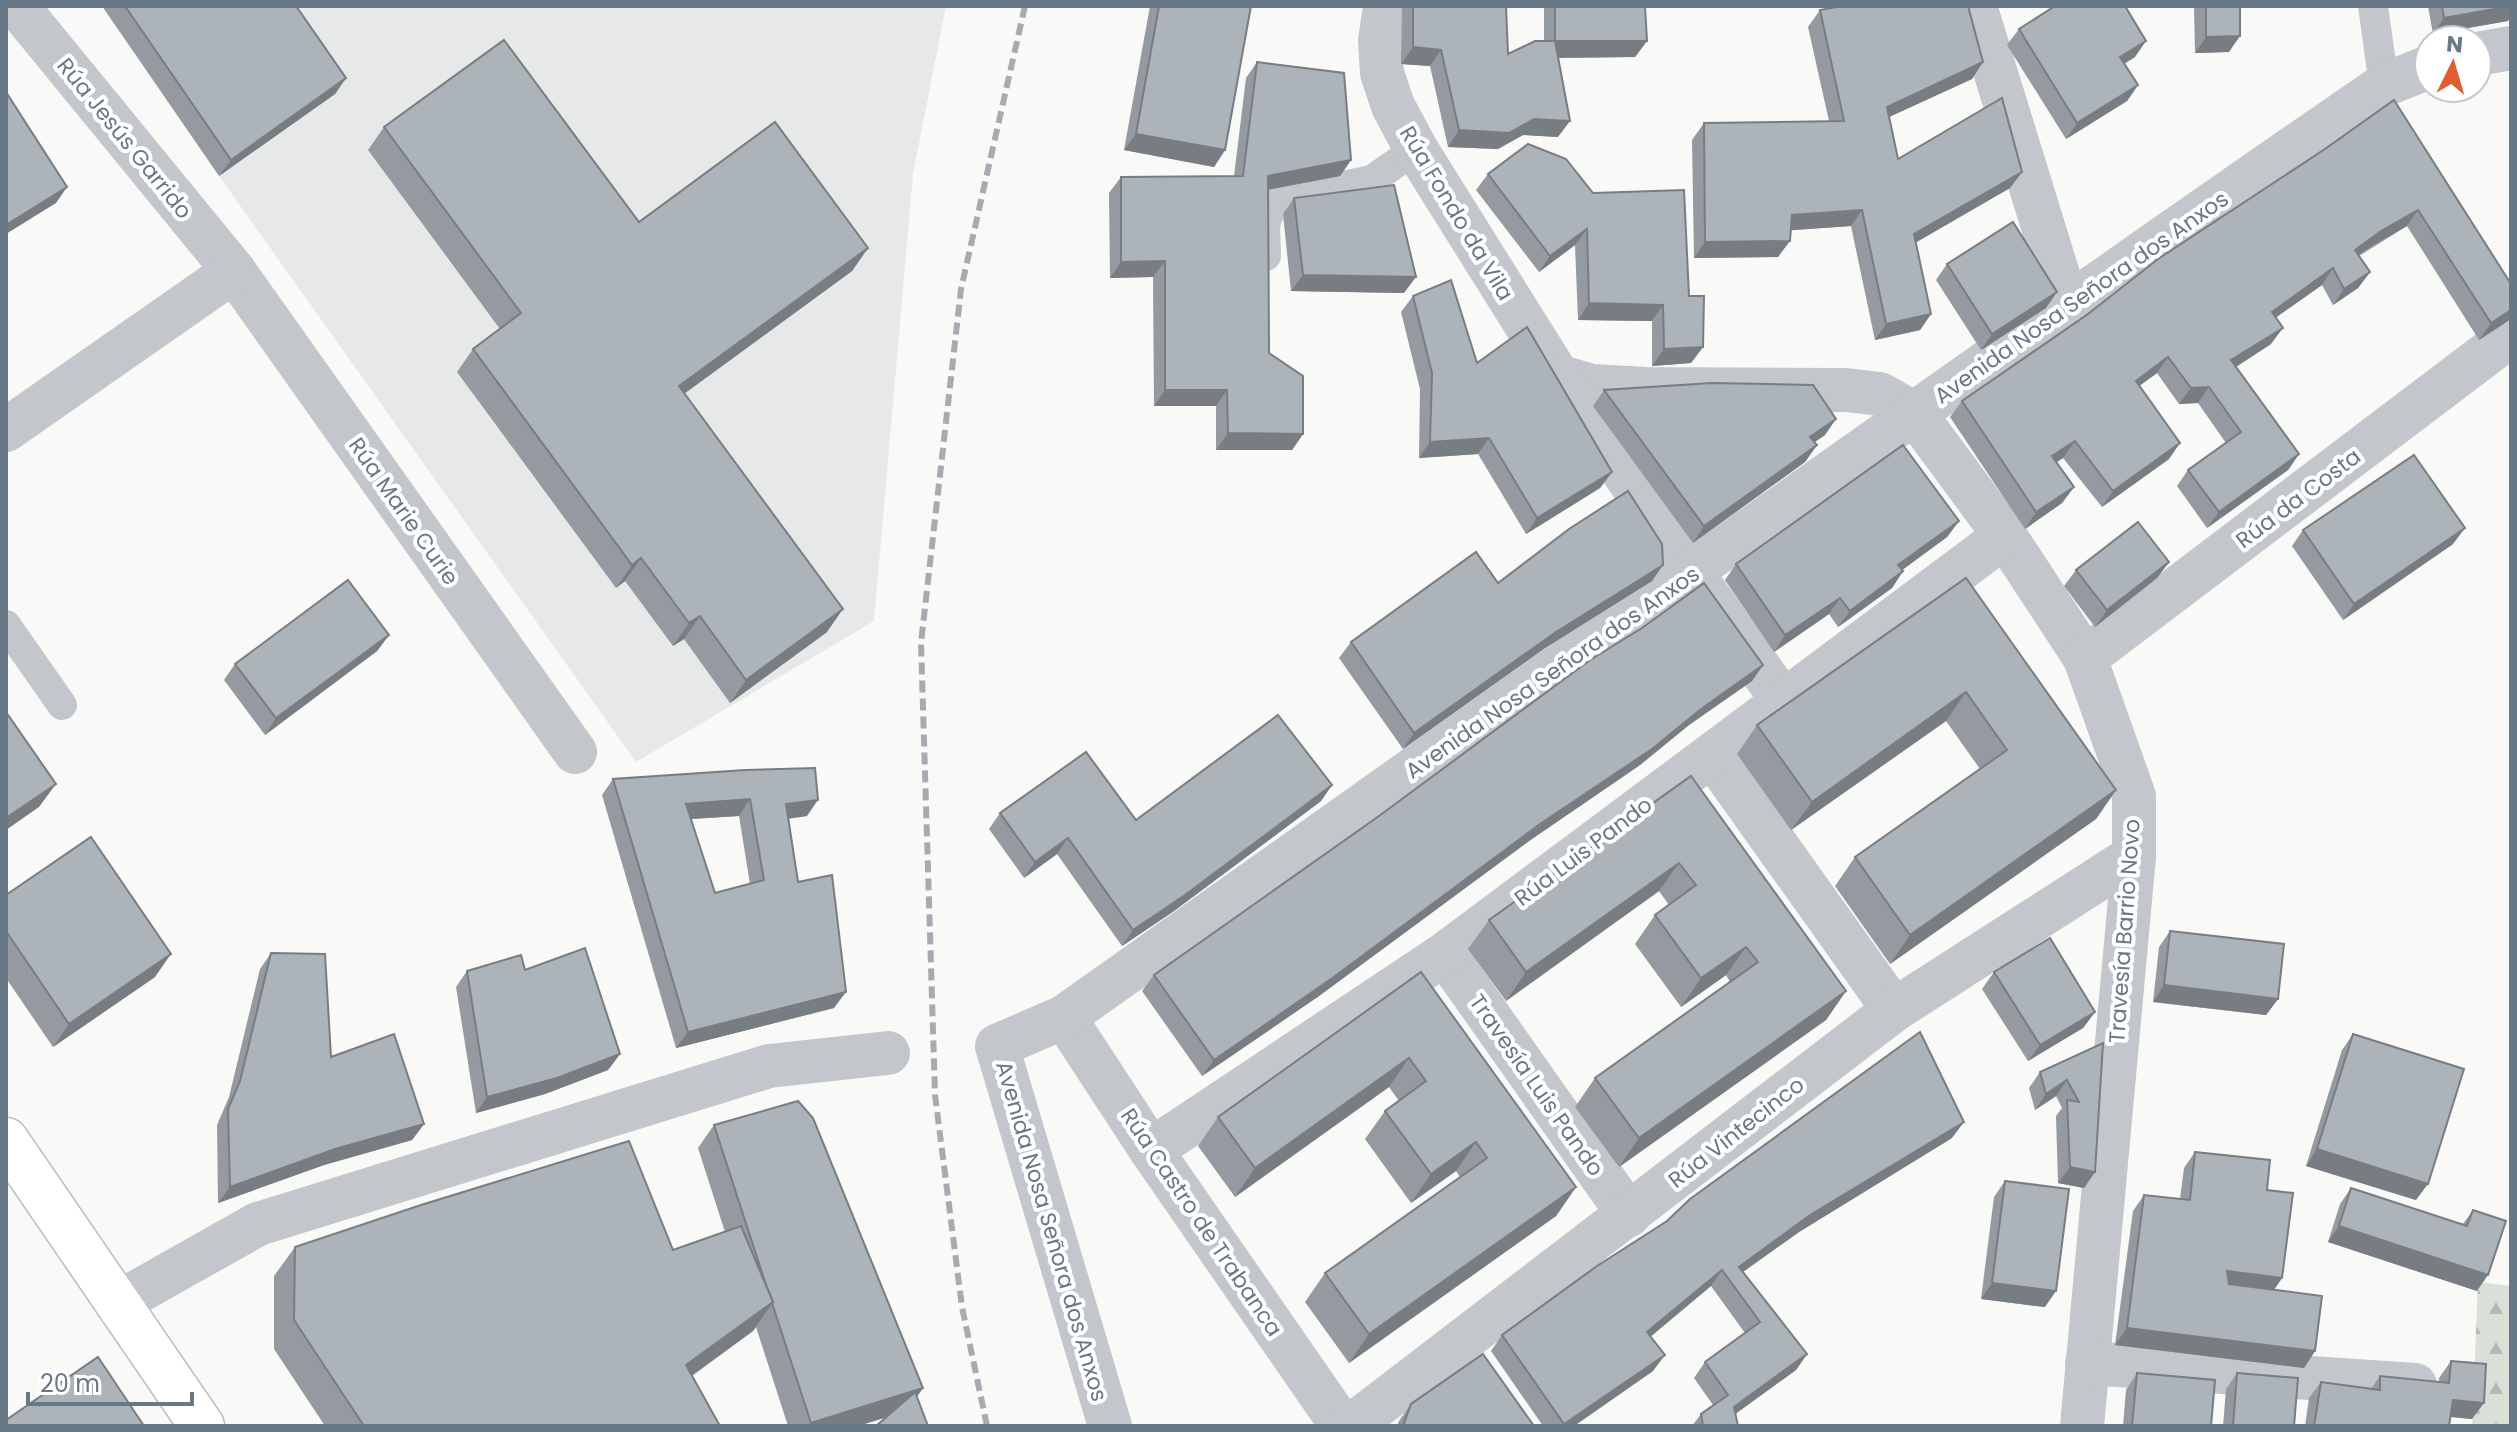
<svg xmlns="http://www.w3.org/2000/svg" width="2517" height="1432" viewBox="0 0 2517 1432" font-family="Poppins,sans-serif">
<style>
.built{fill:#e7e8e8}
.forest{fill:url(#forest-firs)}
.lines{fill:none;stroke-linecap:round;stroke-linejoin:round}
.primary-casing{stroke:#b8bcc0;stroke-width:47}
.service{stroke:#c3c6ca;stroke-width:30}
.minor{stroke:#c3c6ca;stroke-width:44}
.primary{stroke:#fff;stroke-width:44}
.rail{stroke:#a6abb1;stroke-width:6;stroke-dasharray:12 6;stroke-linecap:butt}
.wall{fill:#949a9f;fill-rule:evenodd}
.shaded-wall{fill:#787d82}
.building{fill:#acb3b9;stroke:#787d82;stroke-width:2;fill-rule:evenodd}
.labels{text-anchor:middle;stroke-width:8;stroke-linejoin:round;paint-order:stroke}
.street-label{font-size:22px;fill:#697886;stroke:#fff}
</style>
<defs>
<pattern id="forest-firs" width="22" height="20" patternUnits="userSpaceOnUse" patternTransform="scale(2)"><rect width="22" height="20" fill="#dae0d8"/><path d="M5 1l3.5 6h-7zM16 11l3.5 6h-7z" fill="#b5bab5"/></pattern>
</defs>
<rect width="100%" height="100%" fill="#f9f9f7"/>
<path class="built" d="M272,6H946L913,174L874,621L636,762L219,176L335,94Z"/>
<path class="forest" d="M2478,1282L2511,1286V1426H2472Z"/>
<g class="lines">
<g class="primary-casing">
<path id="primary" d="M6,1140L202,1426"/>
</g>
<g class="service">
<path d="M2373,6L2384,85"/>
<path d="M1266,256L1265,223L1275,200L1372,180L1416,149"/>
<path d="M6,625L62,705"/>
</g>
<g class="minor">
<path d="M17,6L234,271L575,752"/>
<path d="M1385,6L1380,41L1382,73L1393,106L1416,149L1558,376L1592,386L1646,389L1846,390L1880,394L1915,414L2005,536L2085,658L2134,796V856L2082,1426"/>
<path d="M1975,6L2067,304"/>
<path d="M2477,54L2511,48"/>
<path d="M1558,376L1692,573L1783,701"/>
<path d="M6,430L234,271"/>
<path d="M2085,658L2506,339H2511"/>
<path d="M1712,755L1894,1010"/>
<path d="M1445,954L1629,1215"/>
<path d="M1064,1017L1151,1150L1342,1426"/>
<path d="M1151,1150L1445,954L2005,536"/>
<path d="M116,1304L258,1224L769,1066L888,1053"/>
<path d="M2087,1363L2415,1385"/>
<path d="M1110,1426L997,1046L1064,1017C1504,706 1940,391 2384,85L2429,67"/>
<path d="M1351,1426L1894,1010L2134,856"/>
</g>
<use href="#primary" class="primary"/>
<path class="rail" d="M987,1426L962,1307L935,1095L921,643L961,289L1025,6"/>
</g>
<g class="wall">
<path d="M102,6H296L346,78L335,94L219,176Z"/>
<path d="M1150,6H1251L1225,150L1214,167L1124,150Z"/>
<path d="M1402,6H1506L1508,54L1544,41V6H1645L1647,41L1635,57L1558,58V137L1523,135L1498,149L1448,147L1430,66L1401,64Z"/>
<path d="M2194,6H2240L2229,52L2195,53Z"/>
<path d="M2428,6H2511L2508,21L2433,34Z"/>
<path d="M1820,10L1983,62L1972,79L1889,117L1898,159L2022,172L2010,188L1916,242L1931,314L1920,330L1875,340L1851,226L1791,230L1778,257L1694,258L1692,140L1704,123L1829,121L1808,27Z"/>
<path d="M2019,29L2135,57L2124,64L2138,85L2127,101L2066,139L2007,45Z"/>
<path d="M1257,62L1351,160L1340,176L1268,190L1269,353L1303,434L1292,450H1216V406H1154L1153,277L1110,278L1109,193L1121,177L1234,176L1246,78Z"/>
<path d="M2394,100L2511,284V319L2479,340L2407,226L2359,256L2370,272L2358,288L2333,305L2322,285L2276,317L2271,344L2236,367L2299,454L2288,470L2207,528L2177,486L2188,470L2226,443L2198,403L2179,404L2157,373L2139,386L2169,459L2102,507L2063,458L2057,462L2074,487L2062,503L2025,529L1950,417L1962,401Z"/>
<path d="M384,127L639,222L868,248L852,271L684,394L827,632L730,703L684,639L673,646L625,581L616,588L457,372L473,349L500,329L368,150Z"/>
<path d="M1488,174L1593,193L1689,296L1703,347L1691,363L1652,366V321L1578,320L1575,245L1539,272L1476,190Z"/>
<path d="M1294,198L1404,293L1291,291L1283,214Z"/>
<path d="M1947,264L2046,308L1981,350L1936,280Z"/>
<path d="M1413,296L1477,363L1612,472L1600,488L1526,534L1478,454L1419,458L1420,389L1401,312Z"/>
<path d="M1604,390L1825,435L1814,442L1817,445L1805,462L1693,543L1593,406Z"/>
<path d="M1959,521L1947,537L1902,570L1903,571L1892,588L1838,627L1829,614L1774,652L1725,580L1736,564Z"/>
<path d="M2303,530L2453,544L2343,620L2292,546Z"/>
<path d="M2169,562L2157,578L2095,627L2064,586L2076,570Z"/>
<path d="M1966,578L2116,790L2096,819L1890,964L1835,886L1855,857L1980,769L1946,721L1791,830L1737,754L1757,725Z"/>
<path d="M1652,581L1545,648L1403,749L1339,658L1351,642L1498,583Z"/>
<path d="M389,635L377,651L265,735L224,680L235,664Z"/>
<path d="M1763,665L1752,681L1689,725L1640,765L1529,841L1319,996L1202,1076L1142,991L1154,975L1379,816Z"/>
<path d="M745,770L807,816L788,819L798,882L834,1008L676,1048L602,795L613,779ZM739,816L750,884L715,893L691,819Z"/>
<path d="M1691,776L1846,991L1826,1020L1619,1167L1575,1107L1595,1078L1730,982L1726,975L1681,1007L1635,944L1655,915L1669,905L1659,891L1506,1001L1468,949L1489,920Z"/>
<path d="M1332,785L1321,801L1174,911L1122,946L1057,854L1024,878L989,829L1000,813L1136,820Z"/>
<path d="M6,895L155,977L53,1047L6,978Z"/>
<path d="M2170,931L2278,999L2266,1015L2153,1002L2159,947Z"/>
<path d="M271,953L331,1057L424,1124L412,1140L324,1165L218,1203L217,1125L229,1097L260,969Z"/>
<path d="M467,971L620,1054L608,1070L545,1094L476,1113L456,987Z"/>
<path d="M1421,972L1576,1187L1556,1216L1349,1363L1305,1302L1325,1273L1460,1177L1456,1171L1411,1203L1365,1139L1385,1111L1399,1101L1389,1087L1235,1197L1198,1146L1218,1117Z"/>
<path d="M1994,972L2095,1012L2083,1028L2028,1061L1982,989Z"/>
<path d="M2353,1034L2416,1200L2306,1166L2342,1050Z"/>
<path d="M2103,1043L2095,1172L2084,1188L2058,1183L2056,1116L2062,1108L2056,1096L2035,1110L2029,1088L2040,1072Z"/>
<path d="M714,1125L923,1388L917,1396L886,1417L858,1426H788L756,1327L753,1331L692,1376L720,1426H325L274,1349V1276L295,1247L673,1250L725,1232L698,1148Z"/>
<path d="M1952,1138L1799,1232L1743,1272L1807,1354L1796,1370L1735,1414L1738,1426H1692L1701,1414L1713,1405L1694,1378L1705,1362L1745,1333L1711,1286L1650,1336L1653,1371L1574,1426H1543L1491,1351L1502,1335Z"/>
<path d="M2195,1152L2267,1190L2282,1278L2274,1290L2315,1351L2304,1368L2115,1345L2133,1211L2144,1195L2180,1199L2184,1168Z"/>
<path d="M2005,1181L2045,1307L1981,1299L1994,1197Z"/>
<path d="M2351,1188L2463,1224L2473,1210L2477,1291L2328,1242L2340,1204Z"/>
<path d="M2451,1361L2472,1419L2450,1417L2449,1426H2305L2309,1398L2321,1382L2371,1389L2380,1376L2439,1382V1378Z"/>
<path d="M2137,1373L2211,1426H2123L2126,1390Z"/>
<path d="M2237,1373L2294,1426H2223L2226,1389Z"/>
<path d="M1411,1404L1534,1426H1397L1399,1421Z"/>
</g>
<g class="shaded-wall">
<path d="M2511,6V16L2508,21L2433,34L2444,18Z"/>
<path d="M2240,36L2229,52L2195,53L2206,37Z"/>
<path d="M1555,41H1647L1635,57L1544,58Z"/>
<path d="M2146,41L2135,57L2109,73L2120,57Z"/>
<path d="M1413,47L1441,50L1430,66L1401,64Z"/>
<path d="M1983,62L1972,79L1876,123L1887,107Z"/>
<path d="M346,78L335,94L219,176L231,160Z"/>
<path d="M2138,85L2127,101L2066,139L2077,123Z"/>
<path d="M1534,119L1570,121L1558,137L1523,135L1498,149L1448,147L1459,130Z"/>
<path d="M1136,134L1225,150L1214,167L1124,150Z"/>
<path d="M1351,160L1340,176L1256,192L1268,176Z"/>
<path d="M2022,172L2010,188L1903,250L1914,234Z"/>
<path d="M67,187L56,203L6,234V225Z"/>
<path d="M1862,210L1851,226L1781,231L1792,215Z"/>
<path d="M2418,210L2407,226L2370,247L2343,266L2355,250L2381,231Z"/>
<path d="M1587,229L1575,245L1539,272L1550,256Z"/>
<path d="M1790,241L1778,257L1694,258L1705,242Z"/>
<path d="M868,248L852,271L663,409L679,386Z"/>
<path d="M1165,261L1153,277L1110,278L1121,262Z"/>
<path d="M2333,268L2322,285L2261,328L2272,312Z"/>
<path d="M2370,272L2358,288L2333,305L2344,289Z"/>
<path d="M1303,275L1416,277L1404,293L1291,291Z"/>
<path d="M2057,292L2046,308L1981,350L1992,334Z"/>
<path d="M1589,303L1663,305L1652,321L1578,320Z"/>
<path d="M2511,310V319L2479,340L2491,323Z"/>
<path d="M1931,314L1920,330L1875,340L1886,324Z"/>
<path d="M2283,328L2271,344L2220,377L2231,360Z"/>
<path d="M1703,347L1691,363L1652,366L1664,349Z"/>
<path d="M2168,357L2157,373L2124,397L2136,381Z"/>
<path d="M2209,387L2198,403L2179,404L2191,388Z"/>
<path d="M1165,390H1227L1216,406H1154Z"/>
<path d="M1836,419L1825,435L1799,453L1810,437Z"/>
<path d="M1228,433L1303,434L1292,450H1216Z"/>
<path d="M1489,438L1478,454L1419,458L1430,442Z"/>
<path d="M2075,441L2063,458L2041,472L2052,456Z"/>
<path d="M2180,443L2169,459L2102,507L2113,491Z"/>
<path d="M1817,445L1805,462L1693,543L1704,526Z"/>
<path d="M2299,454L2288,470L2207,528L2219,512Z"/>
<path d="M1612,472L1600,488L1526,534L1537,518Z"/>
<path d="M2074,487L2062,503L2025,529L2036,512Z"/>
<path d="M1959,521L1947,537L1886,582L1898,565Z"/>
<path d="M2465,528L2453,544L2343,620L2354,604Z"/>
<path d="M641,558L625,581L616,588L632,565Z"/>
<path d="M2169,562L2157,578L2095,627L2107,610Z"/>
<path d="M1663,565L1652,581L1545,648L1403,749L1414,733L1556,632Z"/>
<path d="M1903,571L1892,588L1838,627L1850,611Z"/>
<path d="M1840,598L1829,614L1774,652L1785,635Z"/>
<path d="M843,609L827,632L730,703L746,680Z"/>
<path d="M700,616L684,639L673,646L689,623Z"/>
<path d="M389,635L377,651L265,735L276,718Z"/>
<path d="M1763,665L1752,681L1689,725L1640,765L1529,841L1319,996L1202,1076L1214,1060Z"/>
<path d="M1966,692L1946,721L1791,830L1812,802Z"/>
<path d="M56,784L39,807L6,830V818Z"/>
<path d="M1332,785L1321,801L1174,911L1122,946L1133,930Z"/>
<path d="M2116,790L2096,819L1890,964L1910,935Z"/>
<path d="M750,799L739,816L674,820L686,804Z"/>
<path d="M818,800L807,816L775,820L786,804Z"/>
<path d="M1068,838L1057,854L1024,878L1035,862Z"/>
<path d="M1679,863L1659,891L1506,1001L1526,972Z"/>
<path d="M1746,947L1726,975L1681,1007L1701,978Z"/>
<path d="M171,954L155,977L53,1047L69,1024Z"/>
<path d="M2164,985L2278,999L2266,1015L2153,1002Z"/>
<path d="M1846,991L1826,1020L1619,1167L1639,1138Z"/>
<path d="M846,992L834,1008L676,1048L688,1032Z"/>
<path d="M2095,1012L2083,1028L2028,1061L2040,1045Z"/>
<path d="M620,1054L608,1070L545,1094L476,1113L487,1097Z"/>
<path d="M1409,1058L1389,1087L1235,1197L1255,1168Z"/>
<path d="M2067,1080L2056,1096L2035,1110L2046,1094Z"/>
<path d="M1964,1122L1952,1138L1799,1232L1730,1281L1739,1267L1810,1215Z"/>
<path d="M424,1124L412,1140L324,1165L218,1203L230,1187L335,1149Z"/>
<path d="M1476,1142L1456,1171L1411,1203L1431,1174Z"/>
<path d="M2317,1149L2428,1184L2416,1200L2306,1166Z"/>
<path d="M2070,1167L2095,1172L2084,1188L2058,1183Z"/>
<path d="M1576,1187L1556,1216L1349,1363L1369,1334Z"/>
<path d="M2339,1226L2488,1275L2477,1291L2328,1242Z"/>
<path d="M1722,1270L1711,1286L1636,1349L1647,1332Z"/>
<path d="M2227,1271L2282,1278L2271,1294L2215,1287Z"/>
<path d="M1992,1283L2056,1291L2045,1307L1981,1299Z"/>
<path d="M773,1302L753,1331L666,1394L686,1365Z"/>
<path d="M2127,1328L2315,1351L2304,1368L2115,1345Z"/>
<path d="M1807,1354L1796,1370L1723,1423L1734,1407Z"/>
<path d="M1665,1355L1653,1371L1574,1426H1563Z"/>
<path d="M923,1388L907,1411L858,1426H809L811,1423Z"/>
<path d="M2453,1400L2484,1403L2472,1419L2442,1416Z"/>
</g>
<g class="building">
<path d="M125,6H296L346,78L231,160Z"/>
<path d="M1159,6H1251L1225,150L1136,134Z"/>
<path d="M1413,6H1506L1508,54L1535,41H1555L1570,121L1534,119L1509,133L1459,130L1441,50L1413,47Z"/>
<path d="M1555,6H1645L1647,41H1555Z"/>
<path d="M1842,6H1968L1983,62L1887,107L1898,159L2002,98L2022,172L1914,234L1931,314L1886,324L1862,210L1792,215L1790,241L1705,242L1704,123L1844,121L1820,10Z"/>
<path d="M2055,6H2125L2146,41L2120,57L2138,85L2077,123L2019,29Z"/>
<path d="M2206,6H2240V36L2206,37Z"/>
<path d="M2442,6H2511L2444,18Z"/>
<path d="M504,40L639,222L775,122L868,248L679,386L843,609L746,680L700,616L689,623L641,558L632,565L473,349L521,313L384,127Z"/>
<path d="M1257,62L1344,73L1351,160L1268,176L1269,353L1303,376V434L1228,433L1227,390H1165V261L1121,262V177L1243,176Z"/>
<path d="M6,92L67,187L6,225Z"/>
<path d="M2394,100L2511,284V310L2491,323L2418,210L2381,231L2355,250L2370,272L2344,289L2333,268L2272,312L2283,328L2231,360L2299,454L2219,512L2188,470L2241,432L2209,387L2191,388L2168,357L2136,381L2180,443L2113,491L2075,441L2052,456L2074,487L2036,512L1962,401L2088,314L2158,259L2325,149Z"/>
<path d="M1528,144L1566,159L1593,193L1684,190L1689,296H1704L1703,347L1664,349L1663,305L1589,303L1587,229L1550,256L1488,174Z"/>
<path d="M1394,185L1416,277L1303,275L1294,198Z"/>
<path d="M2013,222L2057,292L1992,334L1947,264Z"/>
<path d="M1451,280L1477,363L1527,327L1612,472L1537,518L1489,438L1430,442L1432,373L1413,296Z"/>
<path d="M1712,383L1813,385L1836,419L1810,437L1817,445L1704,526L1604,390Z"/>
<path d="M1903,445L1959,521L1898,565L1903,571L1850,611L1840,598L1785,635L1736,564Z"/>
<path d="M2414,455L2465,528L2354,604L2303,530Z"/>
<path d="M1628,491L1662,544L1663,565L1556,632L1414,733L1351,642L1476,552L1498,583L1569,529Z"/>
<path d="M2138,522L2169,562L2107,610L2076,570Z"/>
<path d="M1966,578L2116,790L1910,935L1855,857L2007,750L1966,692L1812,802L1757,725Z"/>
<path d="M348,580L389,635L276,718L235,664Z"/>
<path d="M1704,583L1763,665L1701,709L1652,749L1540,824L1331,979L1214,1060L1154,975L1379,816L1590,660L1642,628Z"/>
<path d="M6,712L56,784L6,818Z"/>
<path d="M1278,715L1332,785L1185,895L1133,930L1068,838L1035,862L1000,813L1086,752L1136,820Z"/>
<path d="M815,768L818,800L786,804L798,882L832,875L846,992L688,1032L613,779L745,770ZM750,799L764,880L715,893L686,804Z"/>
<path d="M1691,776L1846,991L1639,1138L1595,1078L1758,962L1746,947L1701,978L1655,915L1696,885L1679,863L1526,972L1489,920Z"/>
<path d="M91,837L171,954L69,1024L6,931V895Z"/>
<path d="M2170,931L2284,944L2278,999L2164,985Z"/>
<path d="M2050,938L2095,1012L2040,1045L1994,972Z"/>
<path d="M585,948L620,1054L557,1078L487,1097L467,971L521,955L525,970Z"/>
<path d="M271,953L325,954L331,1057L394,1034L424,1124L335,1149L230,1187L228,1109L240,1081Z"/>
<path d="M1421,972L1576,1187L1369,1334L1325,1273L1487,1158L1476,1142L1431,1174L1385,1111L1426,1081L1409,1058L1255,1168L1218,1117Z"/>
<path d="M1920,1032L1964,1122L1810,1215L1739,1267L1807,1354L1734,1407L1738,1426H1703L1701,1414L1728,1395L1705,1362L1760,1322L1722,1270L1647,1332L1665,1355L1564,1424L1502,1335L1597,1266L1667,1221L1690,1199Z"/>
<path d="M2353,1034L2464,1069L2428,1184L2317,1149Z"/>
<path d="M2103,1043L2095,1172L2070,1167L2067,1100L2079,1102L2067,1080L2046,1094L2040,1072Z"/>
<path d="M798,1101L813,1118L923,1388L811,1423L772,1303L773,1302L766,1285L714,1125Z"/>
<path d="M629,1141L673,1250L741,1226L773,1302L686,1365L720,1426H364L294,1320L295,1247L421,1205Z"/>
<path d="M2195,1152L2270,1160L2267,1190L2293,1193L2282,1278L2227,1271L2229,1284L2322,1296L2315,1351L2127,1328L2144,1195L2190,1200Z"/>
<path d="M2005,1181L2069,1189L2056,1291L1992,1283Z"/>
<path d="M2351,1188L2467,1226L2473,1210L2506,1221L2488,1275L2339,1226Z"/>
<path d="M1483,1354L1534,1426H1406L1404,1423L1411,1404Z"/>
<path d="M98,1357L144,1426H6V1420Z"/>
<path d="M2451,1361L2486,1364L2484,1403L2453,1400L2449,1426H2314L2321,1382L2380,1390V1376L2449,1383Z"/>
<path d="M2137,1373L2215,1380L2211,1426H2132Z"/>
<path d="M2237,1373L2298,1378L2294,1426H2233Z"/>
<path d="M915,1392L928,1426H876Z"/>
</g>
<g class="labels">
<g class="street-label">
<text transform="translate(125 138) rotate(51)" y="8">Rúa Jesús Garrido</text>
<text transform="translate(1457 213) rotate(59)" y="8">Rúa Fondo da Vila</text>
<text transform="translate(2081 297) rotate(-35)" y="8">Avenida Nosa Señora dos Anxos</text>
<text transform="translate(2298 498) rotate(-37)" y="8">Rúa da Costa</text>
<text transform="translate(404 511) rotate(55)" y="8">Rúa Marie Curie</text>
<text transform="translate(1552 672) rotate(-35)" y="8">Avenida Nosa Señora dos Anxos</text>
<text transform="translate(1583 851) rotate(-37)" y="8">Rúa Luis Pando</text>
<text transform="translate(2124 931) rotate(-86)" y="8">Travesía Barrio Novo</text>
<text transform="translate(1537 1085) rotate(55)" y="8">Travesía Luis Pando</text>
<text transform="translate(1736 1132) rotate(-38)" y="8">Rúa Vintecinco</text>
<text transform="translate(1202 1222) rotate(56)" y="8">Rúa Castro de Trabanca</text>
<text transform="translate(1052 1231) rotate(74)" y="8">Avenida Nosa Señora dos Anxos</text>
</g>
</g>
<rect width="2517" height="1432" fill="none" stroke="#697886" stroke-width="16"/>
<g transform="translate(2453 64) rotate(5)"><circle r="38" fill="#ffffff" stroke="#c3c9cf" stroke-width="2"/>
<path d="M0-6L14 30L0 20L-14 30Z" fill="#de6031"/>
<text y="-12" font-size="22" font-weight="bold" text-anchor="middle" fill="#697886">N</text>
</g>
<path d="M28 1392v12h164v-12" fill="none" stroke="#697886" stroke-width="4"/>
<text x="40" y="1392" font-size="24" fill="#697886" stroke="#ffffff" stroke-width="6" paint-order="stroke">20 m</text>
</svg>
